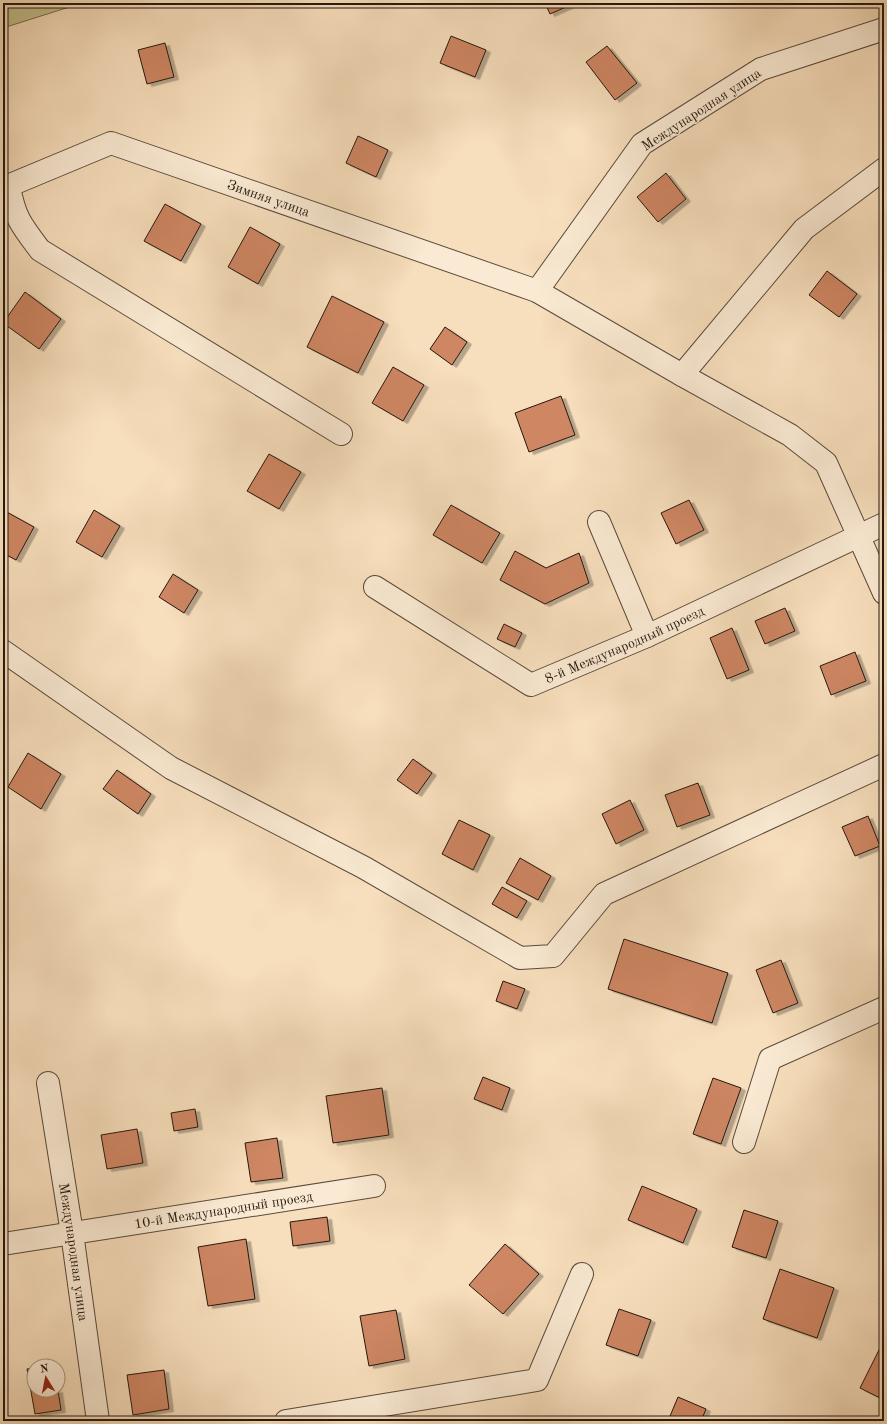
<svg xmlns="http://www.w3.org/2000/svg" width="887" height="1424" viewBox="0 0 887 1424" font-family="'Old Standard TT',serif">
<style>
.green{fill:#c4bf8c;stroke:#746c4e}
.building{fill:#ce8664;stroke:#251810;filter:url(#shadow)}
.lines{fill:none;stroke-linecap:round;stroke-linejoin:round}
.minor-casing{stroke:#5a4a3b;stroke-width:24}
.minor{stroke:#faead3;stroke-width:22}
.labels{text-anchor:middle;stroke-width:3;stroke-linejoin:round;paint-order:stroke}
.street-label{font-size:14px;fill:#251810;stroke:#faead3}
</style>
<defs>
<filter id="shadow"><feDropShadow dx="4.5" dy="2.5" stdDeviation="0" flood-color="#0004"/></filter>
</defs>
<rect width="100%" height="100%" fill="#f7debc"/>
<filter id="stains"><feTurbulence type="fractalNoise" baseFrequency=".005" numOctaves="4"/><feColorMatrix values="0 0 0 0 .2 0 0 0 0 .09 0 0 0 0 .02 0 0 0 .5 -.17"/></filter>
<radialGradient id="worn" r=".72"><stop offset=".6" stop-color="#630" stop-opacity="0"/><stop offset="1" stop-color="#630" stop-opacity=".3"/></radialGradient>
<path class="green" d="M3,3H82L3,28Z"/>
<g class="building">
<path d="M545,3H575L550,14Z"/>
<path d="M451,36L486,50L475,77L440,63Z"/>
<path d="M165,43L174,77L147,84L138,50Z"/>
<path d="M607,46L637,83L615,100L586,62Z"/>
<path d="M358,136L388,150L376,177L346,163Z"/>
<path d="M666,173L686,199L658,222L637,197Z"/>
<path d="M165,204L201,224L181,261L144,241Z"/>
<path d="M250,227L280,244L258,284L228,267Z"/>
<path d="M827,271L857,294L839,317L809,295Z"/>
<path d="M25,292L61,319L39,349L3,323Z"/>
<path d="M332,296L384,322L358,373L307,347Z"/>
<path d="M445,327L467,342L452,365L430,349Z"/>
<path d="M393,367L424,385L403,421L372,403Z"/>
<path d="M561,396L575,435L529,452L515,413Z"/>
<path d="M269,454L301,472L279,509L247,491Z"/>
<path d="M689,500L704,530L676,544L661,513Z"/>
<path d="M451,505L500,533L482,563L433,535Z"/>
<path d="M3,510L34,527L16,560L3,553Z"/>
<path d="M94,510L120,526L102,557L76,542Z"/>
<path d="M515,551L546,568L579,553L589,583L545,604L500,580Z"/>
<path d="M173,574L198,590L184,613L159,597Z"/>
<path d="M785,608L795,631L765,644L755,621Z"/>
<path d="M504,624L522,633L515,647L497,639Z"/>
<path d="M732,628L749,670L727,679L710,638Z"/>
<path d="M855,652L866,681L831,695L820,666Z"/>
<path d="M28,753L61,774L41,809L8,787Z"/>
<path d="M413,759L432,773L417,794L397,780Z"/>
<path d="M117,770L151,794L138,814L103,789Z"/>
<path d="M698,783L710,815L677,827L665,795Z"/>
<path d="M630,800L644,830L616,844L602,814Z"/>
<path d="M868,816L880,846L855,856L842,827Z"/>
<path d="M459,820L490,835L473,870L442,854Z"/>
<path d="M520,858L551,876L538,900L506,883Z"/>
<path d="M502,887L527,901L517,918L492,904Z"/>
<path d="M624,939L728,973L712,1023L608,989Z"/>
<path d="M781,960L798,1003L773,1013L756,970Z"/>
<path d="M503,981L525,989L517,1009L496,1001Z"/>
<path d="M483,1077L510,1088L502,1110L474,1099Z"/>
<path d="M713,1078L741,1088L721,1144L693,1134Z"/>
<path d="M382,1088L389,1135L333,1143L326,1096Z"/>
<path d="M195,1109L198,1127L174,1131L171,1113Z"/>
<path d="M137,1129L143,1163L107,1169L101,1135Z"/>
<path d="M277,1138L283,1178L251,1182L245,1143Z"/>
<path d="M642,1186L697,1209L683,1243L628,1220Z"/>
<path d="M744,1210L778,1221L766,1258L732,1247Z"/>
<path d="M327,1217L330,1241L293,1246L290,1222Z"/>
<path d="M246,1239L255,1299L208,1306L198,1247Z"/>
<path d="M505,1244L539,1274L503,1314L469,1285Z"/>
<path d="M780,1269L834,1288L817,1338L763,1319Z"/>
<path d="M884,1287V1302L879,1299Z"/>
<path d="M619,1309L651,1320L638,1356L606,1345Z"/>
<path d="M396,1310L405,1359L369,1366L360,1316Z"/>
<path d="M880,1348L884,1350V1400L860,1388Z"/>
<path d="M34,1368V1390H58L61,1410L35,1414L27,1369Z"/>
<path d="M164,1370L169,1409L133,1415L127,1375Z"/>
<path d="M678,1397L706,1409L701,1421H668Z"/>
</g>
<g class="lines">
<g class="minor-casing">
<g id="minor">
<path d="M9,187C15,218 21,225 40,250L341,434"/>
<path id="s1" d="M3,188L111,143L537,291L682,375L790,435L826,463L884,593"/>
<path d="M537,291L642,144L761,69L884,29"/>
<path d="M682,375L804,229L884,169"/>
<path d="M599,522L647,636"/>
<path id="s2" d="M375,587L531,685L647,636L884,524"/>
<path d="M3,651L171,768L363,867L520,958L553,956L604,894L884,765"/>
<path id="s3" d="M48,1083L72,1233L98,1421"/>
<path d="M744,1142L770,1059L884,1008"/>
<path id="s4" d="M3,1244L374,1186"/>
<path d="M286,1421L537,1380L582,1274"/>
</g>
</g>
<use href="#minor" class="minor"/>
</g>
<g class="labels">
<g class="street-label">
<text transform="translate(701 109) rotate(-33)" y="5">Международная улица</text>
<text dy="5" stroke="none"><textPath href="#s1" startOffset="284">Зимняя улица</textPath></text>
<text dy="5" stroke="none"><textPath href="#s2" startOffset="286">8-й Международный проезд</textPath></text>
<text dy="5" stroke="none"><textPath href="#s4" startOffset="223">10-й Международный проезд</textPath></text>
<text dy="5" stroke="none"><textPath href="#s3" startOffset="171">Международная улица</textPath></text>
</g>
</g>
<rect width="887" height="1424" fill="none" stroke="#f7debc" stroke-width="16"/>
<rect x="4" y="4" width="879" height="1416" fill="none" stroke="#251810" stroke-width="2"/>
<rect x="8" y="8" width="871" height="1408" fill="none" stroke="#251810"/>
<g transform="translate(46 1378) rotate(350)"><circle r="19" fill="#faead3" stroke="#a59685"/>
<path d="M0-3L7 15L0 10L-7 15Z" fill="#8f2418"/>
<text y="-6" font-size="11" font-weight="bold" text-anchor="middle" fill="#251810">N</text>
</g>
<rect width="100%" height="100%" filter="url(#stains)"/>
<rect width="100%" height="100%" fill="url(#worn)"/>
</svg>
